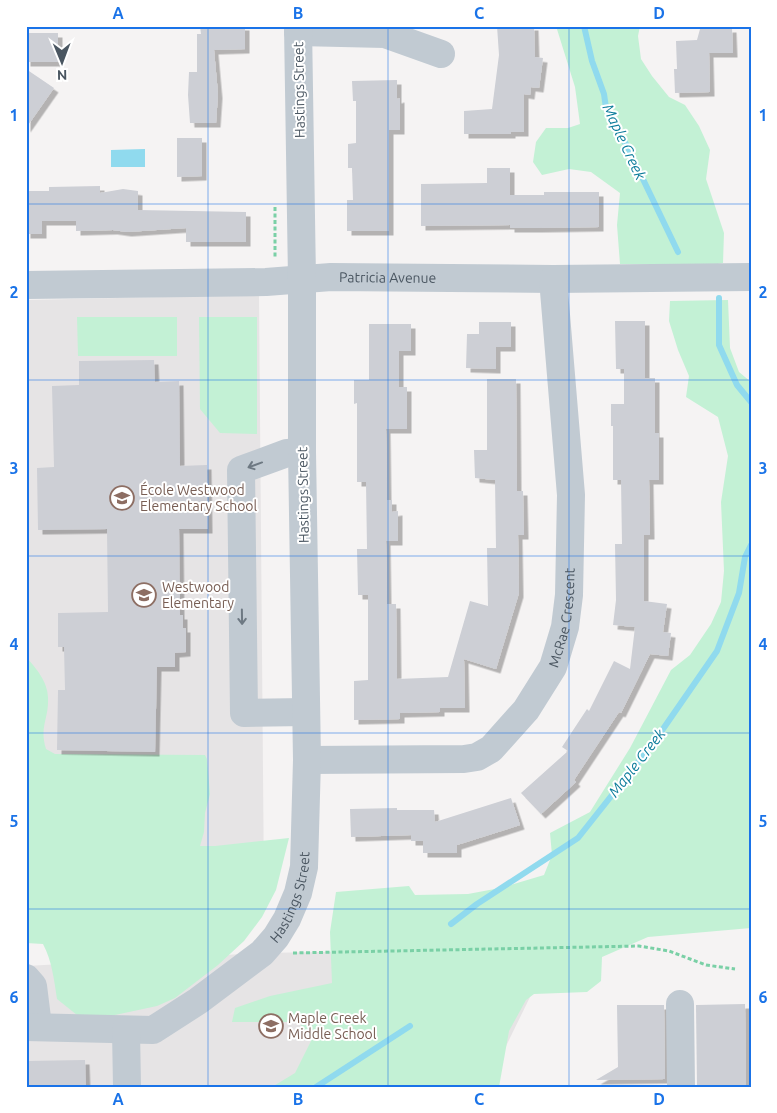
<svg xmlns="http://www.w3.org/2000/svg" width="777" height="1113" viewBox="0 0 777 1113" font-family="Ubuntu,sans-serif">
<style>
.education{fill:#e6e4e5}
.green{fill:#c3f1d5}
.water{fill:#90daee}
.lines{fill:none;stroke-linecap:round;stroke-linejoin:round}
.stream{stroke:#90daee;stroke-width:6}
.building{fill:#cdcfd5;filter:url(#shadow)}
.path{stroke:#7ad0a6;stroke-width:3;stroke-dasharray:4 2.5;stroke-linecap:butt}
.minor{stroke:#c1cad2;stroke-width:28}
.oneway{stroke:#6e7983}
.grid{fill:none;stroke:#1a73e8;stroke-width:1;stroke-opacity:0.55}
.labels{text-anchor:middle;stroke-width:4;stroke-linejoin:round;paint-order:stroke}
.street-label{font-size:14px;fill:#4a5661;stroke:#fff}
.education-label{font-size:14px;fill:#785e54;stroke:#fff;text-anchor:start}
.water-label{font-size:15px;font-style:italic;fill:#0c7c9b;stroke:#fff}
.neatline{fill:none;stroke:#1a73e8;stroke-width:2}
.grid-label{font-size:16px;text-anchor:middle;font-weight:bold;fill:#1a73e8}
</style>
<defs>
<filter id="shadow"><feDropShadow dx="4.5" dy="4.5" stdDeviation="0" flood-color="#0004"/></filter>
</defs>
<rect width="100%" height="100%" fill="#f5f3f3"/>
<g class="education">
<path d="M259,295L264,890L26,893V300Z"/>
<path d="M554,948L486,1087H26V966L262,953Z"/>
</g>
<g class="green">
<path d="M556,26H640L638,36L641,59L652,76L669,97L685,105L699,126L710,150L706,179L724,233L723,263L712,265L620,264L617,225L620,193L591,172L569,169L542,175L533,162L536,142L546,128H568L580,124L575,87Z"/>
<path d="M728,300L730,348L739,372L751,382V928L648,937L602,957L601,981L587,992L534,994L526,1000L509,1031L499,1087H272L295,1073L311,1041L299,1022H232L235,1008L270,996L332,983L330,932L336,892L409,886L415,895L468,894L500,888L544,875L552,855L550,833L590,812L630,748L671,670L690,655L711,624L721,602L724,571L721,502L728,456L718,417L686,397L689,376L678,350L669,321L670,301Z"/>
<path d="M77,317H177V356H78Z"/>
<path d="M199,317H257V434L220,433L200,409Z"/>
<path d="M26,657C36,668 48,682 48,698C49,719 39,726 46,749L55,754L205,755L207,759L210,794L205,813L204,832L200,846H215L289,838L276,890L262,917L244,941L218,965L175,998L157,1006L115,1015H77L57,999C54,980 52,961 43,944L26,943Z"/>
</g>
<path class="water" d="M145,149V167H111V150Z"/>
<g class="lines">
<g class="stream">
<path d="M584,26L592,61L604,94L606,108L628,148L678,252"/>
<path d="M719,298V345L737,385L751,402"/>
<path d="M451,924L477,904L578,838L654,742L717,651L739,593L745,557L751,545"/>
<path d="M316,1087L410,1026"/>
</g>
</g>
<g class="building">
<path d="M200,26H245V49L214,50L218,94L216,123H190L188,95L189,72H197V34H201Z"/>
<path d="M497,26H534L535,57L543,58L539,88L531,87L530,95L524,94V132H511V134H464V111L492,109L499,55Z"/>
<path d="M732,28L733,53H709L710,92L675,93L674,69H677L676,41L697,40L700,29Z"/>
<rect x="26" y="33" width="32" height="29"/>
<path d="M26,69L54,88L26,128Z"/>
<path d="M397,80V99L400,98V130H389V231H347V200H353L352,168H348V144L356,143V101H353L352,81Z"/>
<path d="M177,138H202V176L177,177Z"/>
<path d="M487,168H510V195H544V192H599V227L538,228H510V225L421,226V184L487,183Z"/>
<path d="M100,186V193L123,189L138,191V210L246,212V242H186V228L127,232L113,230L76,231V221H42V234H26V191H49V187Z"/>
<path d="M615,321H645V378H655V433H659V480H649L650,535H644V601L667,604L663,632L671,633L668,656L650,654L621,713L619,712L574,780L576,782L541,814L521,793L568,751L562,747L587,709L589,711L614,661L630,669L635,627L613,625L616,600L615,544H622L621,480H613V426H611V404H624V369H616Z"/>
<path d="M479,322H511V347H496V369L466,368L467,334H479Z"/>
<path d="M369,324H411V351H399V387H407V429H386L387,500H392V512L398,511V541H386L387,604H396L397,679L448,677L470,601L488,606L487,548H496L495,480L475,478L474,450H487V379H516L517,491H523L524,535H518L519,593L496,669L464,659L465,708H440V712L400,713V719L354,720V681L368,680V595H358L357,549H367L366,482H357V403L354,404V380H369Z"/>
<path d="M154,360L155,382L179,381L180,466L207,465L208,529H179L180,615H183V628H186V652L175,653V667H157L155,752L57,750L58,690H65L64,647H58V613L108,612L107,529L38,530L37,468L54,467L52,386L79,385V361Z"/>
<path d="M511,798L520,825L457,845V853H423V841H411V835L351,837L350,809L397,808V810H434L435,822Z"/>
<path d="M745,1004L746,1087H697L696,1005Z"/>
<path d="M617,1005H664L665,1079L596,1080L618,1067Z"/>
<path d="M85,1060L86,1087H26V1061Z"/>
</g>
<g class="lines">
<g class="path">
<path d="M275,207V258"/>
<path d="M293,953L639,946L669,951L706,965L735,969"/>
</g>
<g class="minor">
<path d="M298,32L385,34L441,54"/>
<path id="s1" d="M26,285L266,282L331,277L553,279L751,277"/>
<path d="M302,452L287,453L241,470L244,713L306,712"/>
<path id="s2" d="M307,760L464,759L477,757L491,749L526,710L553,667L565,627L569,595L571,495L553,279"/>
<path d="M26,978L33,986L38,1026"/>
<path d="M680,1004L681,1087"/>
<path id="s3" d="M26,1027L153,1030L198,1001L262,953L276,937L287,919L298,893L304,867L307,760L302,452V279L298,26"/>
<path d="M126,1030L127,1087"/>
</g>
</g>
<defs><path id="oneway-shaft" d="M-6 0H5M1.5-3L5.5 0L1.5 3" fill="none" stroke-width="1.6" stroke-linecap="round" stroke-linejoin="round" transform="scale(1.25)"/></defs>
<g class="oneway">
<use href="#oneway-shaft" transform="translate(255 465) rotate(160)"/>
<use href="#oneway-shaft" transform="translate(242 617) rotate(89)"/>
</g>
<path class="grid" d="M208,26V1087M388,26V1087M569,26V1087M26,204H751M26,380H751M26,556H751M26,733H751M26,909H751"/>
<defs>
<g id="school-ring" transform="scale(1.25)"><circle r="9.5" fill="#fff" stroke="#8d6e63" stroke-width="1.5"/><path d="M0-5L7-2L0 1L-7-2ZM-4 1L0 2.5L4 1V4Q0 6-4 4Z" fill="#8d6e63"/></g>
</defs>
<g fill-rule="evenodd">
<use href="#school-ring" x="122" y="498"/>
<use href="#school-ring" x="144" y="595"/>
<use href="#school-ring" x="271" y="1026"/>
</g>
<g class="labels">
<g class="street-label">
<text transform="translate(299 90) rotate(-91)" y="5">Hastings Street</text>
<text dy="5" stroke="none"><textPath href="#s1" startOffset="362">Patricia Avenue</textPath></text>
<text transform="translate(303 495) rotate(-91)" y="5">Hastings Street</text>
<text dy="5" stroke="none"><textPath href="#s2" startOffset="340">McRae Crescent</textPath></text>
<text dy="5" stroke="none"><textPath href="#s3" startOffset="325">Hastings Street</textPath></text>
</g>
<g class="education-label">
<text x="140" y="495">École Westwood<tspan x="140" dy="16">Elementary School</tspan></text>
<text x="162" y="592">Westwood<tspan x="162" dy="16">Elementary</tspan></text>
<text x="288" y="1023">Maple Creek<tspan x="288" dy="16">Middle School</tspan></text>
</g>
<g class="water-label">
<text transform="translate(624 142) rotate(65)" y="5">Maple Creek</text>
<text transform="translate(637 763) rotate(-52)" y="5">Maple Creek</text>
</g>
</g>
<rect width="777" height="1113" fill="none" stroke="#ffffff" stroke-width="55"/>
<g transform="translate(62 62) rotate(179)" stroke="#ffffff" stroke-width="4" paint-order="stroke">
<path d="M0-4L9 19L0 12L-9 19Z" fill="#4a5661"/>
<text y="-8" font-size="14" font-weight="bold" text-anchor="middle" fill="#4a5661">N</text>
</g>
<rect x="28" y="28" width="722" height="1058" class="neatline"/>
<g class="grid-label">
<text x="118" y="19">A</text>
<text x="298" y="19">B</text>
<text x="479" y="19">C</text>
<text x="659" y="19">D</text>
<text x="14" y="121">1</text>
<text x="763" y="121">1</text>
<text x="14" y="298">2</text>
<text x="763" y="298">2</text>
<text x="14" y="474">3</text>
<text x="763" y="474">3</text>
<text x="14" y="650">4</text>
<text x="763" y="650">4</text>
<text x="14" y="827">5</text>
<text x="763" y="827">5</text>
<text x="14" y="1003">6</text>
<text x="763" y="1003">6</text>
<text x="118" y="1105">A</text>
<text x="298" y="1105">B</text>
<text x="479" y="1105">C</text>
<text x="659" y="1105">D</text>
</g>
</svg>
